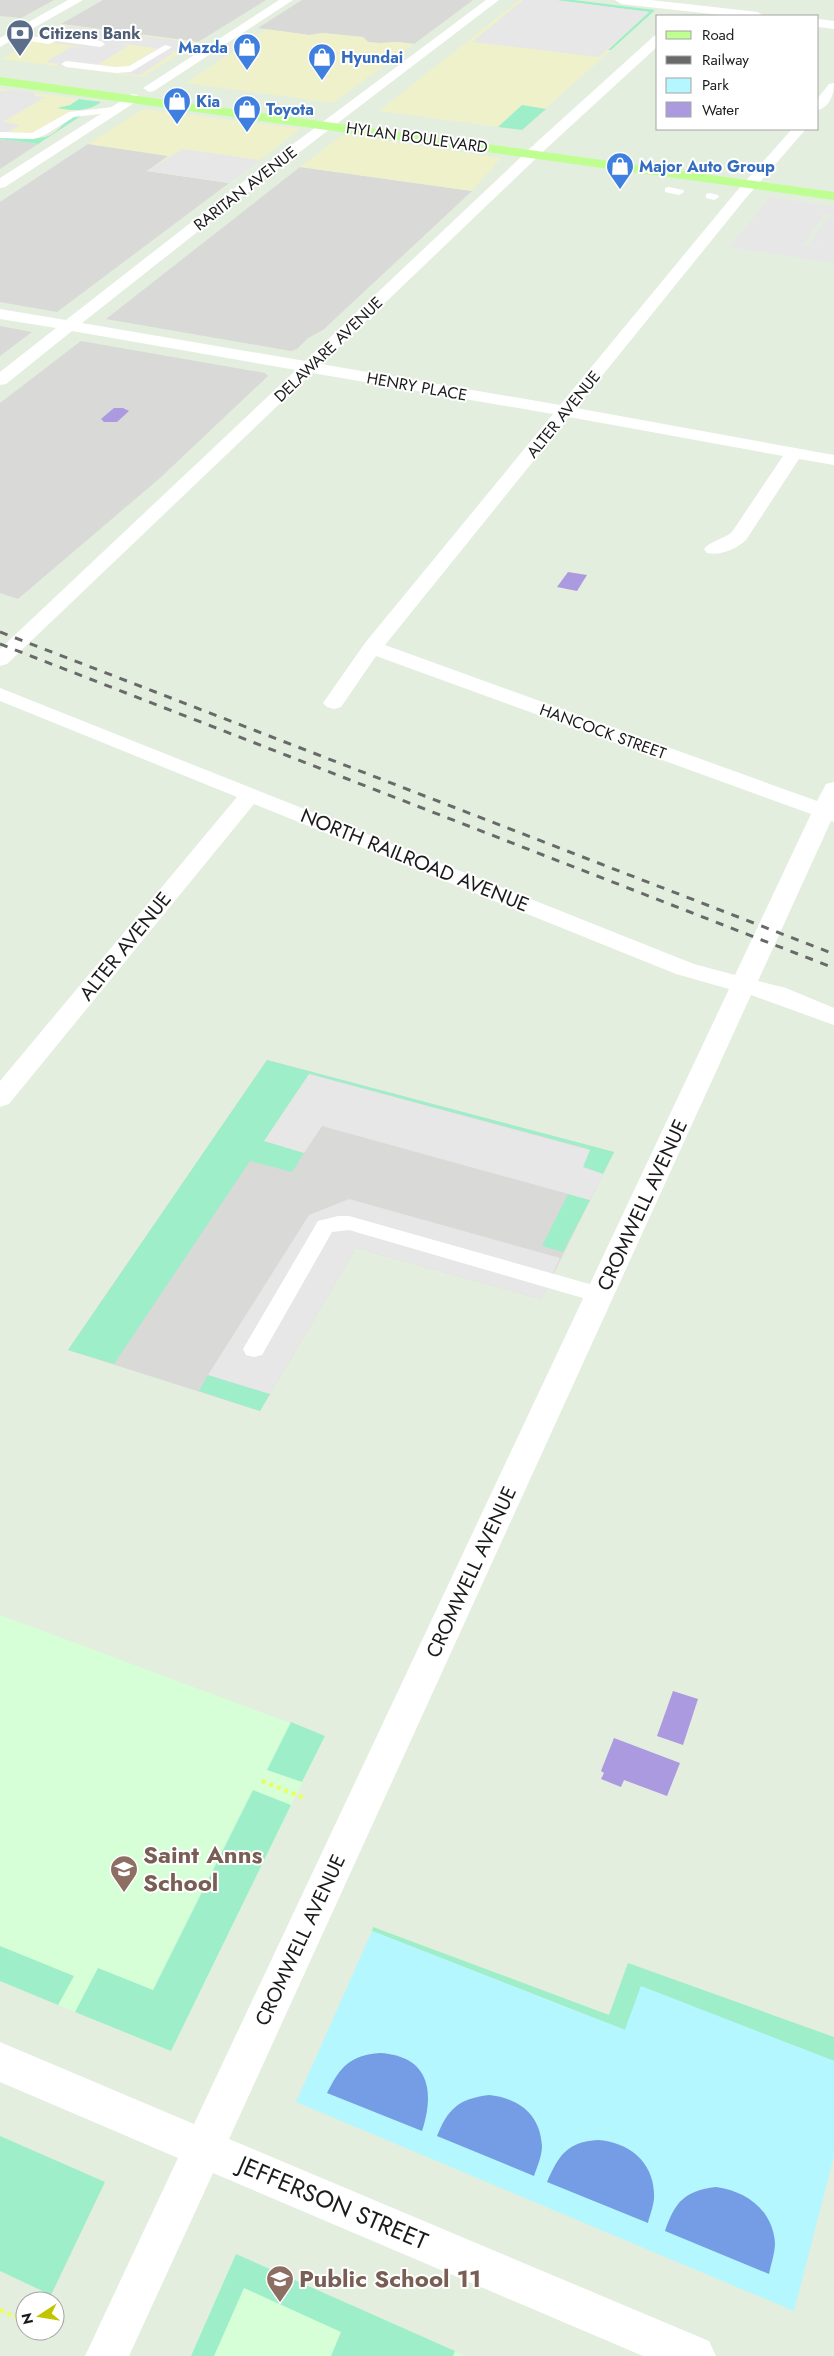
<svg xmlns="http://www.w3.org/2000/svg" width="834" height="2356" viewBox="0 0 834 2356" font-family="Jost,sans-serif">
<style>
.residential{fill:#d9d9d7}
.commercial{fill:#eff1cb}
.education{fill:#d6ffd7}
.grass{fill:#9eeec9}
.park{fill:#b5f7fe}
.pitch{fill:#749de6}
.parking{fill:#e7e7e7;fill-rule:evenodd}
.water{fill:#ac9ae0}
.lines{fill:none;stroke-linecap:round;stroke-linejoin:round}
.path{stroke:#ebff5e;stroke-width:4.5;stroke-dasharray:4 4;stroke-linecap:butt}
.service{fill:#fff;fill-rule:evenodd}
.minor{fill:#fff;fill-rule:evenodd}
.primary{fill:#bfff92;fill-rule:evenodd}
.rail{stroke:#696969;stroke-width:3;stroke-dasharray:8 8;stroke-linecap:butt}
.labels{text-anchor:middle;stroke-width:4;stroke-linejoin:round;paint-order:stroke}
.far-service-label{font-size:16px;font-weight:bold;fill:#4e5e75;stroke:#fff;text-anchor:start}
.far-shop-label{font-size:16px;font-weight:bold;fill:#366cbe;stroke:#fff;text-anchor:start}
.far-street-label{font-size:16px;fill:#1b1b1b;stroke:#fff}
.street-label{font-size:20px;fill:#1b1b1b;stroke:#fff}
.near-education-label{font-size:24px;font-weight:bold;fill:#785e54;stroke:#fff;text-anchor:start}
.near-street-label{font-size:24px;fill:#1b1b1b;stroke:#fff}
</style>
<rect width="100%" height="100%" fill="#e3eedf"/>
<g class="residential">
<path d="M0,0H54L21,18L0,16Z"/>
<path d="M103,0H266L198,42L61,24Z"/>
<path d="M302,0H473L414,44L398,42L380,43L368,42L363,37L323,33L309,35L258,28Z"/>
<path d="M0,139L38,144L0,169Z"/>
<path d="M88,144L169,156L148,171L229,183L57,312L0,302V202Z"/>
<path d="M300,167L472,191L323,330L308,338L297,349L291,351L106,319Z"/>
<path d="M0,326L32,332L0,356Z"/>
<path d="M81,341L265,373L268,376L160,478L18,599L0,593V403Z"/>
<path d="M267,1060L614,1152L541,1299L356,1248L260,1411L68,1350Z"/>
</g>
<g class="commercial">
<path d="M520,0H574L655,10L522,130L379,111Z"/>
<path d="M61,24L198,42L142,77L1,59Z"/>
<path d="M266,29L309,35L323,33L363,37L368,42L380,43L398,42L414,44L333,103L186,83Z"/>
<path d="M0,88L101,102L38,144L0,139Z"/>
<path d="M143,109L296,128L299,130L229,183L147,171L168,156L88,144Z"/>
<path d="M347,135L501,158L472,191L300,167L341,136Z"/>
</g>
<g class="education">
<path d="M0,1615L325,1736L171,2051L0,1981Z"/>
<path d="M236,2254L465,2356H191Z"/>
</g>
<g class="grass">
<path d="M555,0H574L655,10L611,50H608L649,12Z"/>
<path d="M79,99L101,102C88,112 73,111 57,108L70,105Z"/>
<path d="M522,105L546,109L522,130L498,127Z"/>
<path d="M84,114L38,144L0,139V137C15,138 33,141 48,136C61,131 64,117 84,114Z"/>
<path d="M267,1060L614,1152L603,1174L583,1167L589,1149L310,1074L277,1122L278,1145L304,1153L292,1172L250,1161L114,1364L68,1350Z"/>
<path d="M568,1194L590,1200L563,1252L542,1246Z"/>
<path d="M208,1375L270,1394L260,1411L199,1391Z"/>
<path d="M291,1722L325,1736L302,1782L267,1770Z"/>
<path d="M253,1790L291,1805L171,2051L75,2012L98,1968L153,1990Z"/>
<path d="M373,1927L609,2015L628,1963L834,2037V2061L641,1987L625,2030L372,1931Z"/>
<path d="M0,1946L74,1976L58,2005L0,1981Z"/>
<path d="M0,2136L105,2182L51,2295L0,2271Z"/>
<path d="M236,2254L455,2351L453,2356H331L341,2332L244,2288L214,2356H191Z"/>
</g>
<path class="park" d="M372,1931L625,2030L641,1986L834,2061V2156L794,2311L296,2102Z"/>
<g class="pitch">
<path d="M380,2053C429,2056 435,2091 422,2131L327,2093C340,2067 350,2055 380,2053Z"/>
<path d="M489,2095C518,2098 540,2113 542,2146C542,2156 537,2167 534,2176L437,2136C448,2109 458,2099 489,2095Z"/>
<path d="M598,2140C628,2142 653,2161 654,2193C655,2203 650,2214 648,2223L547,2182C559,2155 567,2142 598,2140Z"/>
<path d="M716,2187C746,2191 773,2210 775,2243C775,2253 771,2264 769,2274L665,2231C675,2202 684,2191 716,2187Z"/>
</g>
<g class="parking">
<path d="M523,0H555L649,12L599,57L472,42Z"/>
<path d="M64,25L118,32L113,35L114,36L123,33L129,34L126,38L135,35L191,42L187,45L191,46L182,52L168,51L173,53L140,75L58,66V64L46,62L71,47L87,48L33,40L99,41L44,34ZM117,43L154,48L157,49L125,68L84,63L99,64L128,46Z"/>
<path d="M13,90L35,93V96L45,97L3,122L20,125L8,132L30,134L74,111L93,108L84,114L76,115L47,136L21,138L0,137V91Z"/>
<path d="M182,149L260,160L229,183L147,171Z"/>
<path d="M770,197L834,207V215L807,212L824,215L803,245L783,243L826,248L808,245L828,217L834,218V263L729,247Z"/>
<path d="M309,1074L590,1150L583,1167L603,1174L590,1200L322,1126L304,1153L264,1141Z"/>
<path d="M349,1199L560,1258L541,1299L356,1248L270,1394L208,1375L309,1215Z"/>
</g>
<g class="water">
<path d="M114,408H123L129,411L117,422H104L101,419Z"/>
<path d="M568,572L587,575L577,591L557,587Z"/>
<path d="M673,1691L698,1699L683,1745L657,1736Z"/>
<path d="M614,1738L680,1763L667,1796L624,1780L621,1787L601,1779L604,1773L601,1771Z"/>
</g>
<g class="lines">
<g class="path">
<path d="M262,1781L304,1798"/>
<path d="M0,2310L25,2321"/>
</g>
<g class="service">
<path d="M12,33L37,37L56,35L101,41L105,44L101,47L56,41L49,44L9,38L8,36Z"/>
<path d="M165,45L172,47L131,72L116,73L66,67L61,64L66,61L116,67L129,66Z"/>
<path d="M113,107L116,108V112L74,117L45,135L33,139L0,138V132L32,133L69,112Z"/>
<path d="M669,187L683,190L684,192L679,195L665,192V188Z"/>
<path d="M710,193L718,195L719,197L714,200L706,198V194Z"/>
<path d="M338,1216H349L600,1287L607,1290L611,1295L607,1300L600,1303L349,1230L332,1232L262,1355L254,1357L246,1355L243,1349L318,1221Z"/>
</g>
<g class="minor">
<path d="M68,0H83L0,47V38Z"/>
<path d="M279,0H293L154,91L149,92L143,88Z"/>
<path d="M486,0H499L267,177L82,323L305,361L539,140L654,36L658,35V46L549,146L321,364L560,405L735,193L792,129H806L745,199L576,408L834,455V465L799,459L746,540C736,549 721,556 707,553L704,549C710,541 724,539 732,532L783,456L569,417L385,645L817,801L826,784L834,782V822L831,821L758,981L786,988L834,1008V1025L751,995L229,2139L709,2341L716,2356H643L213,2173L129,2356H85L178,2158L0,2082V2042L194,2124L729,989L676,974L254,804L9,1104L0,1107V1081L237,797L0,701V688L694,964L735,975L811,814L376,656L341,707L334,709L327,707L323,703L365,643L553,414L312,373L7,664L0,666V649L296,370L72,331L6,384L0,385V372L56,328L0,319V309L66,320L257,171Z"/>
<path d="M615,0H651L758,12L764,16H730L621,4Z"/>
<path d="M818,19L834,21V29L818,27Z"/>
<path d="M834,83C834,94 830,107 818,110V98L829,84Z"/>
<path d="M132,94L137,95L139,98L137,101L5,187L0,188V178Z"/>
</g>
<path class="primary" d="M0,77L834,192V200L0,85Z"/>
<g class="rail">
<path d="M0,632L834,954"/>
<path d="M0,644L834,968"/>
</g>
</g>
<defs>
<g id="bank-pin" transform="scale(1.4375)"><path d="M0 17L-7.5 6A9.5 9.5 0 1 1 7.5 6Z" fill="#5c6f8a" stroke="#fff"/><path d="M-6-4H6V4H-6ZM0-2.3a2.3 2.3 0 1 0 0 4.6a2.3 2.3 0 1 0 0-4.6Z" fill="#fff"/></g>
<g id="shop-pin" transform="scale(1.4375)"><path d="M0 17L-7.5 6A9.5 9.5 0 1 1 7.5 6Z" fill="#3f7fe0" stroke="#fff"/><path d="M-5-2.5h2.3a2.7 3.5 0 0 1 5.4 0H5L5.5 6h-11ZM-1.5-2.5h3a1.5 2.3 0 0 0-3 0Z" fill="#fff"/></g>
<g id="school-pin" transform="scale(1.4375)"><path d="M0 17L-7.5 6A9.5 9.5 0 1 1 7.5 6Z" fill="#8d6e63" stroke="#fff"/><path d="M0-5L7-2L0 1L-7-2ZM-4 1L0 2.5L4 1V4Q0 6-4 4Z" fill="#fff"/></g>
</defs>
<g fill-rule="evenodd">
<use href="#bank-pin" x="20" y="33"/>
<use href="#shop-pin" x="247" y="47"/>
<use href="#shop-pin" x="322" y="57"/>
<use href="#shop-pin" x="177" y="101"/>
<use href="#shop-pin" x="247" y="109"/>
<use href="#shop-pin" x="620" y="166"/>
<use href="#school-pin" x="124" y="1869"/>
<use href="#school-pin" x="280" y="2279"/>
</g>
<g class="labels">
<g class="far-service-label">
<text x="39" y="39">Citizens Bank</text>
</g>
<g class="far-shop-label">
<text x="228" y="53" text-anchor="end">Mazda</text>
<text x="341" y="63">Hyundai</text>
<text x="196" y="107">Kia</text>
<text x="266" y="115">Toyota</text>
<text x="639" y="172">Major Auto Group</text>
</g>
<g class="far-street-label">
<text transform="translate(417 137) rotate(8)" y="6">HYLAN BOULEVARD</text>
<text transform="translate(245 188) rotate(-38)" y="6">RARITAN AVENUE</text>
<text transform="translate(328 349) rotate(-44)" y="6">DELAWARE AVENUE</text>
<text transform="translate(417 386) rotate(10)" y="6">HENRY PLACE</text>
<text transform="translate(563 414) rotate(-51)" y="6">ALTER AVENUE</text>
<text transform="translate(603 731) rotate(20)" y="6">HANCOCK STREET</text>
</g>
<g class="street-label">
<text transform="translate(415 860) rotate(22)" y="7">NORTH RAILROAD AVENUE</text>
<text transform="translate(125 946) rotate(-51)" y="7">ALTER AVENUE</text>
<text transform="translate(642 1205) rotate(-65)" y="7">CROMWELL AVENUE</text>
<text transform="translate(471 1572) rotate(-65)" y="7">CROMWELL AVENUE</text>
<text transform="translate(300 1940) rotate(-65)" y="7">CROMWELL AVENUE</text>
</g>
<g class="near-education-label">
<text x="143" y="1863">Saint Anns<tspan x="143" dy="28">School</tspan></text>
<text x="299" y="2287">Public School 11</text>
</g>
<g class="near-street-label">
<text transform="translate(333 2203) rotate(23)" y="8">JEFFERSON STREET</text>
</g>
</g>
<rect x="656" y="15" width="162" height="115" fill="#ffffff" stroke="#a4a4a4"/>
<rect x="666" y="31" width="25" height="8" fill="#bfff92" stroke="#a4a4a4"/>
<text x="702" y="40" font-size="15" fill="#1b1b1b">Road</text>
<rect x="666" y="56" width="25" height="8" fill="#696969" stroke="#a4a4a4"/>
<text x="702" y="65" font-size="15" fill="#1b1b1b">Railway</text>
<rect x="666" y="78" width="25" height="15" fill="#b5f7fe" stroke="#a4a4a4"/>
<text x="702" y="90" font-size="15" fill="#1b1b1b">Park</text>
<rect x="666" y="102" width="25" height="15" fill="#ac9ae0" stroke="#a4a4a4"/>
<text x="702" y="115" font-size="15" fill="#1b1b1b">Water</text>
<g transform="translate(40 2316) rotate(258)"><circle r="24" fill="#ffffff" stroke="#a4a4a4"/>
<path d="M0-4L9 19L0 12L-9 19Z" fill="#c1c500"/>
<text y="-8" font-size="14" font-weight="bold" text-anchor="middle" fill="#1b1b1b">N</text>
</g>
</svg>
